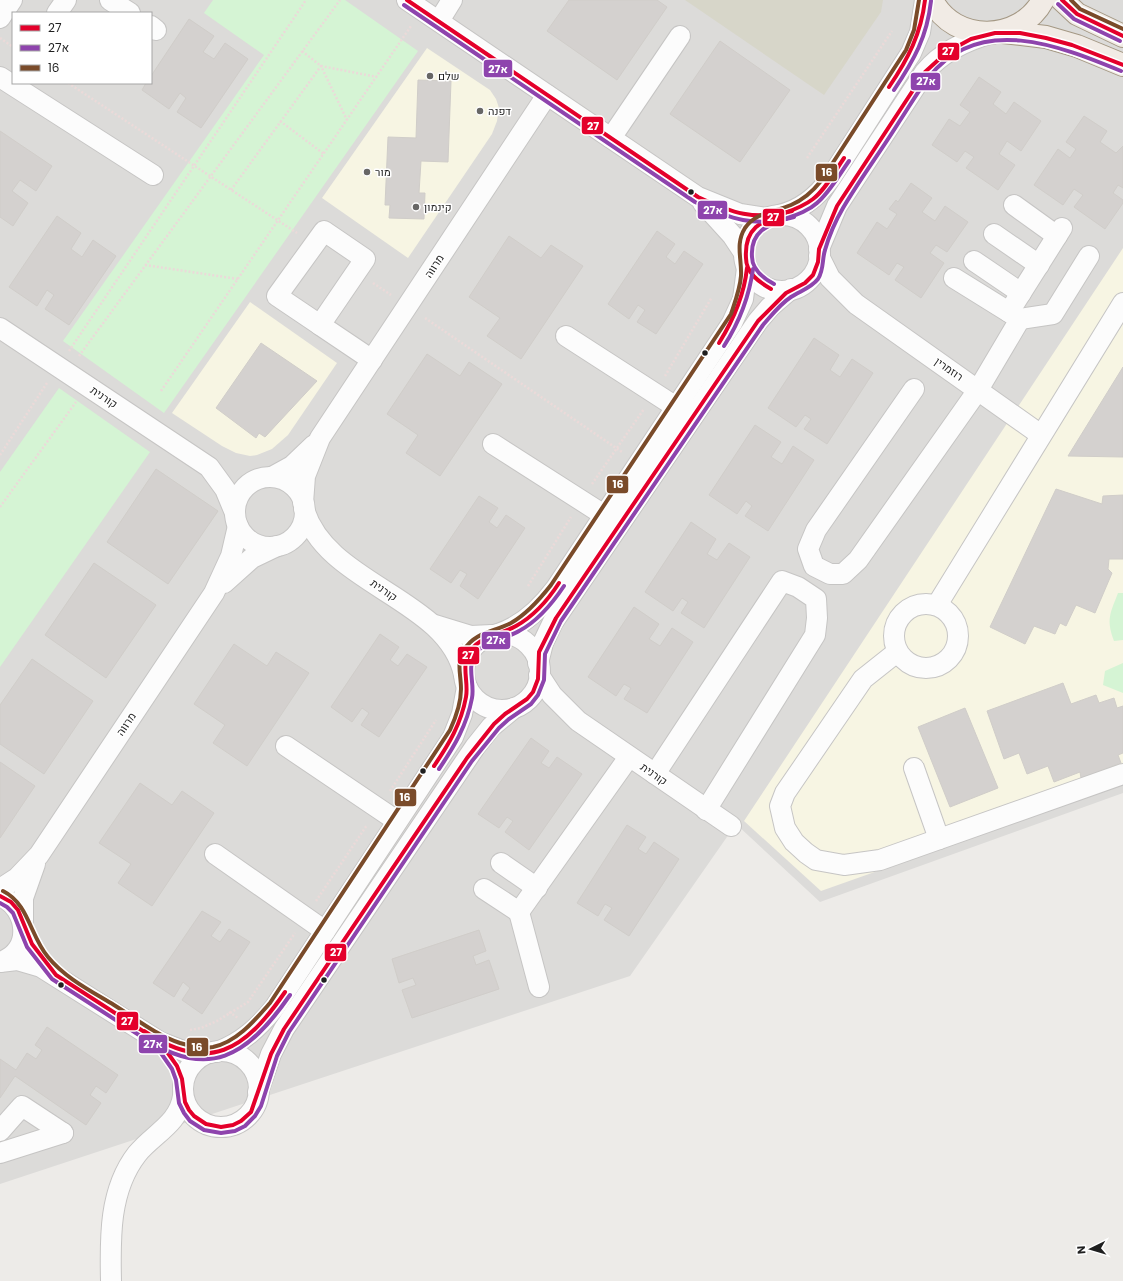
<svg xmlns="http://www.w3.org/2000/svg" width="1123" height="1281" viewBox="0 0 1123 1281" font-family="Poppins,Heebo,sans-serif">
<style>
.residential{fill:#dcdbd9;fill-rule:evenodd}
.education{fill:#f7f5e3}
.construction{fill:#d7d6c9}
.park{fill:#d5f4d4}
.building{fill:#d4d1cf;stroke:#d0cdc9}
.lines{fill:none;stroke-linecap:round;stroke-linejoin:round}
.minor-casing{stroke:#c6c5c4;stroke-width:22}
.major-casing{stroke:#a49884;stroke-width:24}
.path{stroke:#ebdad9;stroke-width:2.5;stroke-dasharray:2 2;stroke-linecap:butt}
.minor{stroke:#fcfcfc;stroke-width:20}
.major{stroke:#f1ebe5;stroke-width:22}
.bus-1-casing{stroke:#fff;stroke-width:7}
.bus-2-casing{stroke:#fff;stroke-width:7}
.bus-3-casing{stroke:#fff;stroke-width:7}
.bus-1{stroke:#e4002b;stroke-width:4}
.bus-2{stroke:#8e44ad;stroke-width:4}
.bus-3{stroke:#7a4b2a;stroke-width:4}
.poi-dot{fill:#676665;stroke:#fff;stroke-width:1.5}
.bus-dot{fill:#1f1f1f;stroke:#fff;stroke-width:1.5}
.labels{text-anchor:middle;stroke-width:3;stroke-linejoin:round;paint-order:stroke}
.poi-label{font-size:11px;fill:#1f1f1f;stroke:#fff;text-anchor:start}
.street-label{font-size:11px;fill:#1f1f1f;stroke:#fff}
.line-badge{stroke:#fff;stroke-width:1.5}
.badge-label{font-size:11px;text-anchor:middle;font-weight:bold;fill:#fff}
</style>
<rect width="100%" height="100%" fill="#edebe8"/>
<path class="residential" d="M0,0H1123V793L820,902L736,824L630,976L0,1184ZM13,13H151V83H13Z"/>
<g class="education">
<path d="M427,48L490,90L496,99L499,108L497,121L492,134L408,258L322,198Z"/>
<path d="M1123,248V784L821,891L744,821Z"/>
<path d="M250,302L337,363L288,435L272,449L257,455L250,456L236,453L222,446L172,413Z"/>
</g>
<path class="construction" d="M685,0H883L881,12L824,95Z"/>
<g class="park">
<path d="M213,0H345L418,51L164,413L63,341L264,55L204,13Z"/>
<path d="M59,388L150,452L0,667V472Z"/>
<path d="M1118,593H1123V640L1114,641C1106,619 1110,614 1118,593Z"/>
<path d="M1123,663V693L1103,685L1105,671Z"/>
</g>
<g class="building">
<path d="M569,0H657L667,7L617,80L547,31Z"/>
<path d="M189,19L214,36L203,52L214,59L225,43L248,59L201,128L177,112L186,98L180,93L169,109L142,90L146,83H151V76Z"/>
<path d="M720,41L790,90L740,162L670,114Z"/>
<path d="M979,77L1001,92L993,104L1006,114L1014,102L1041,121L1021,151L1007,141L999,154L1015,165L998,190L966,168L974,157L965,151L957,162L932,145L949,119L960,126L970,112L960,105Z"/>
<path d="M418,80L451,81L448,162L421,161L419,193H425L424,219L389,218L390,205H385L388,137L416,138Z"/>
<path d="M1084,116L1107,131L1100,142L1116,153L1123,146V188L1118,185L1113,193L1123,200V203L1105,229L1074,207L1083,195L1074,189L1063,205L1034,185L1058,149L1070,158L1076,149L1066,142Z"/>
<path d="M0,131L52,166L36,191L20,180L12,191L28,203L13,226L0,217Z"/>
<path d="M911,183L932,198L922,212L935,221L945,206L968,222L947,252L936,245L930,253L944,263L921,298L895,280L904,267L897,263L889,275L857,253L877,222L887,229L897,214L889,209L896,200L898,202Z"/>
<path d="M57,216L81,233L71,249L82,257L93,240L116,256L69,325L45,309L54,295L47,290L37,306L9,287Z"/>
<path d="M657,231L675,244L666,257L675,264L684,251L703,264L656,334L637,322L645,310L638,305L629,319L608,304Z"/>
<path d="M509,236L541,258L551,245L583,266L521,359L487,336L500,318L469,297Z"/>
<path d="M814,338L839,355L830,370L840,377L852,359L873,373L827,444L804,429L811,419L805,415L796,427L768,408Z"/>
<path d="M261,343L317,381L265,437L259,433L256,438L216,408Z"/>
<path d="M427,354L460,376L469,362L502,384L440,476L406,453L418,435L387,414Z"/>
<path d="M1123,367V457L1068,456Z"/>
<path d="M755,425L781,442L771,457L782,464L793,446L814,460L768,531L745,516L752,506L746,501L737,514L709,495Z"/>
<path d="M156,469L218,511L168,584L107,542Z"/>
<path d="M1056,489L1102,504L1103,496L1123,495V559H1109L1108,569L1112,573L1095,613L1076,605L1066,626L1060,623L1055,634L1034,626L1025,644L990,627Z"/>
<path d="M479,496L498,508L489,522L497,528L506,515L525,528L478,599L460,586L467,574L460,570L451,583L430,569Z"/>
<path d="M691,522L716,539L707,554L717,560L729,543L750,557L704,628L681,613L688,602L682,598L673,611L645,592Z"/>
<path d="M94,563L156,605L106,678L45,635Z"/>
<path d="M634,607L659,624L649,639L660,646L672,628L693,642L647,713L624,699L631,688L624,684L616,696L588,677Z"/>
<path d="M380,634L399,647L390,660L398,666L407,654L427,667L379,737L361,725L369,713L362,708L352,722L331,707Z"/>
<path d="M234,644L267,666L276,652L309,673L247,766L213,743L225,725L194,704Z"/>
<path d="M32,659L93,701L44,774L0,744V705Z"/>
<path d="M1063,683L1071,704L1096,695L1099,703L1114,698L1117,708L1123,706V753L1118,755L1121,763L1081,778L1080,772L1054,782L1048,766L1027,774L1019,753L1004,759L987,711Z"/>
<path d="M965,708L998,788L950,807L918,727Z"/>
<path d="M531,738L549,751L541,763L549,768L557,757L582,774L529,850L505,832L513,821L507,817L499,828L478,814Z"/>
<path d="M0,762L35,786L0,838Z"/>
<path d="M140,783L172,805L182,791L214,813L152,906L118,883L131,864L99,843Z"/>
<path d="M627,825L646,837L638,849L646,854L654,842L679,859L629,936L604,920L612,908L605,904L598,916L577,903Z"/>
<path d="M202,911L221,922L211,936L220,942L229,929L250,942L202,1014L182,1000L190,988L183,982L174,997L153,983Z"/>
<path d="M479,930L486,951L473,956L476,965L489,960L499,989L412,1018L402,990L416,985L413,978L399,983L392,959Z"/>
<path d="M47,1027L118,1075L106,1093L96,1086L90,1095L101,1103L86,1125L15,1076L0,1098V1059L16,1070L27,1053L36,1059L42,1050L35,1045Z"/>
</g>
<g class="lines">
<g class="minor-casing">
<g id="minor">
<path d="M110,0L130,13"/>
<path d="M407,0L698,197L740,214L767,218"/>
<path d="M57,13L66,0"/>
<path d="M0,18L12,0"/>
<path d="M439,21L452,0"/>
<path d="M151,26L156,30"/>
<path d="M0,77L153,175"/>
<path d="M611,138L680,36"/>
<path d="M703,203L732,235L744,253"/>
<path d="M1014,205L1057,236"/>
<path d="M779,215C801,210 817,197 830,179L911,53L920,32L925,0"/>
<circle cx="782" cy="253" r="38"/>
<path d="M324,231L365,259L320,325L277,296Z"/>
<path d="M994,234L1039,265"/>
<path d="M819,249L837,206L925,72C943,51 966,40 993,33"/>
<path d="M819,256L830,278L856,304L1041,435"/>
<path d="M974,261L1021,293"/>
<path d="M1009,312L1062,228"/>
<path d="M1020,319L1053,314L1089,256"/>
<path d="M320,325L372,360"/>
<path d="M0,328L209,467L225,489L235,513"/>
<path d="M566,336L676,407"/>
<path d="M914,389L816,530L808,549L814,566L830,574H843L858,560L978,390L1020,319L954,278"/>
<path d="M493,444L604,515"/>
<path d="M272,477L292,466L314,445"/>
<circle cx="270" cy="512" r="35"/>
<path d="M303,503L305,476L320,438L547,95"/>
<path d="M304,509C326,585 448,598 464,675"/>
<path d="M224,583L252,558L277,546"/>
<circle cx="926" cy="636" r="32"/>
<path d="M937,605L1123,303"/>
<path d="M435,625L471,636L492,635"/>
<path d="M498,634C523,626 541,608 556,588L732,323L743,299L747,268"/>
<circle cx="502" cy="672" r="38"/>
<path d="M897,652L863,679L785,793L780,806L785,828L794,842L806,853L816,860L844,865L880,860L1123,774"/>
<path d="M538,663L543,643L553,622L758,321L770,307L791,289"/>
<path d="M539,675L552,695L578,721L731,826"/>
<path d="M286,746L397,821"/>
<path d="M914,768L939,839"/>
<path d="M655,774L782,581L798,587L816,599L817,618L815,635L706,810"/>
<path d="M215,854L325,931"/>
<path d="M501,863L537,888"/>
<path d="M0,889L17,878L39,855L214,593L231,556L238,526"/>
<path d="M484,889L519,912"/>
<path d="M0,896C29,908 33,952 0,962"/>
<path d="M23,920V898L35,864"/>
<path d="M0,962L17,960L41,967L160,1042L186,1052L211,1053"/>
<path d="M539,987L519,912L629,757"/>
<circle cx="221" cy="1089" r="38"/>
<path d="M217,1052C242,1043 259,1027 275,1007L453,737L462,714L467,687"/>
<path d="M258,1092L271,1054L284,1029L475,747L491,727L514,708"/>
<path d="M0,1131L22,1106L63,1133"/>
<path d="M0,1153L63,1133"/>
<path d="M111,1281C110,1238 109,1190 137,1154C153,1134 179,1124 183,1096"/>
</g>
</g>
<g class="major-casing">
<g id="major">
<path d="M932,0C954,44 1020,43 1043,0"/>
<path d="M1062,0L1077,14L1123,36"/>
<path d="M1003,32L1046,37L1077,46L1123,65"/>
</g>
</g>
<g class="path">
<path d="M0,38L13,47"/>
<path d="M302,51L321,66L377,77"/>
<path d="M68,83L297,233"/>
<path d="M280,121L324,154"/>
<path d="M807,158L892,31"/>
<path d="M231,190L321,66L347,120"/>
<path d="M145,265L238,279"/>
<path d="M373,283L391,295"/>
<path d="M425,318L622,452"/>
<path d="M69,351L306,0"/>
<path d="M79,356L340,0"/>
<path d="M665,376L712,297"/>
<path d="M161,391L411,26"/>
<path d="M0,455L47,383"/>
<path d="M592,484L644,409"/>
<path d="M0,507L76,402"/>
<path d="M528,586L571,517"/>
<path d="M390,791L436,720"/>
<path d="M316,901L367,825"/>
<path d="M229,1012L238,1018"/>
<path d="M190,1030L201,1028L217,1021L248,1002L295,933"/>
</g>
<use href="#minor" class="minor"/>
<use href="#major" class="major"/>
<g class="bus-1-casing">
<g id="bus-1">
<path d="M407,0L698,197C732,213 754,221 792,211"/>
<path d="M1062,0L1077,14L1123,36"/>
<path d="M889,87C908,59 921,34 925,0"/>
<path d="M771,289C759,282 746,273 746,258C743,212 785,221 813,199C826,189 835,171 844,158"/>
<path d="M719,343C734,319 744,296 747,268"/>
<path d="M434,766C449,744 461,724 466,697C469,681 460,665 471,650C481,636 502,634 516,626C534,616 548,600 559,583"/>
<path d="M0,896L11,902L18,910L32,944L56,975L160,1042L177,1066L182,1079L185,1102L189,1110L194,1116L206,1124L221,1127L233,1125L241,1121L251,1112L271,1054L284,1029L467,758L494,724L505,714L527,699L533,692L538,679L539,652L556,618L758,321L786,293L805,283L813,275L818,262L819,249L837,206L925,72L947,52L971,39L995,33H1020L1046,38L1072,45L1123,65"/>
<path d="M144,1031C209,1075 245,1050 285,992"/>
</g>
</g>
<g class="bus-2-casing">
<g id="bus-2">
<path d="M1058,4L1074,19L1120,41"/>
<path d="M404,5L695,202C730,219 755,228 794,217"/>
<path d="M894,90C914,60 927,37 931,1"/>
<path d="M774,284C763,278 752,270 752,257C749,217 794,224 817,203C830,192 839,175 849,161"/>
<path d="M724,346C740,321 749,298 753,269"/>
<path d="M439,769C454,747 467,725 472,698C475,683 466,667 476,653C485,641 506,639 519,631C538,621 552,604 564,586"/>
<path d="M0,903L7,907L13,913L27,947L52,979L156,1046L172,1069L176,1080L179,1103L184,1113L190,1121L204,1130L221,1133L235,1131L245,1126L255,1116L261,1106L277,1056L289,1032L472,761L499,728L509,719L531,704L538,695L544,680L545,654L561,621L763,325C771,316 780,304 791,297C800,291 811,288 818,279C824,270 822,259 825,250C829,236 836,220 843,208C860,179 881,151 899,122C909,107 918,91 929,77C979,13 1060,46 1121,71"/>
<path d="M141,1036C208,1082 248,1056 290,995"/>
</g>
</g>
<g class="bus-3-casing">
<g id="bus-3">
<path d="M1071,0L1080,9L1123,29"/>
<path d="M3,891C29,904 30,936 48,957C65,978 91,991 114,1005C135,1018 156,1035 180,1043C190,1046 202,1049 213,1047C237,1042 255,1020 270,1003L450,730C456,717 461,703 461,689C461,674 456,663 464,650C475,632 494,632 511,623C527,614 540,599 551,585L731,314C735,302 740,289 741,276C742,259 735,244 745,228C756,212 774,212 791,205C803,200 813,191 821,181L906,50L914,30L919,0"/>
</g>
</g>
<use href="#bus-1" class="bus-1"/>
<use href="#bus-2" class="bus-2"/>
<use href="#bus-3" class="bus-3"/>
</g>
<g class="poi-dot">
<circle cx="430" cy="76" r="4"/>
<circle cx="480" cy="111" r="4"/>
<circle cx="367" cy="172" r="4"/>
<circle cx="416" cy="207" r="4"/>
</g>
<g class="bus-dot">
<circle cx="691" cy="192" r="3.5"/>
<circle cx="705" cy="353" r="3.5"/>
<circle cx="423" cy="771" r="3.5"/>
<circle cx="324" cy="980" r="3.5"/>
<circle cx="61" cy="985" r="3.5"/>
</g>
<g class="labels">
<g class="poi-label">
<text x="438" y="80">שלם</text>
<text x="488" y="115">דפנה</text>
<text x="375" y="176">מור</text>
<text x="424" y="211">קינמון</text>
</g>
<g class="street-label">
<text transform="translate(434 266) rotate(-57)" y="4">מרווה</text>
<text transform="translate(949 369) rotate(35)" y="4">רוזמרין</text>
<text transform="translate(104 397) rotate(34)" y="4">קורנית</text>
<text transform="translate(384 590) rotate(35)" y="4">קורנית</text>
<text transform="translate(126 724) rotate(-56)" y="4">מרווה</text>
<text transform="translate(654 774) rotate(35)" y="4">קורנית</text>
</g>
</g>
<g class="line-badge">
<rect x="937" y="42" width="23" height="19" rx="4" fill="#e4002b"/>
<rect x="483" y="59" width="30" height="19" rx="4" fill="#8e44ad"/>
<rect x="910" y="72" width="31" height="19" rx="4" fill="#8e44ad"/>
<rect x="581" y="116" width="23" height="19" rx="4" fill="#e4002b"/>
<rect x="815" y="163" width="23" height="19" rx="4" fill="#7a4b2a"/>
<rect x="697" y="200" width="31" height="20" rx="4" fill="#8e44ad"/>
<rect x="762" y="208" width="23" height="19" rx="4" fill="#e4002b"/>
<rect x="606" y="475" width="23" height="19" rx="4" fill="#7a4b2a"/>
<rect x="481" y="631" width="30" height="19" rx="4" fill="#8e44ad"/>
<rect x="457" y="646" width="23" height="19" rx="4" fill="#e4002b"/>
<rect x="394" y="788" width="23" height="19" rx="4" fill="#7a4b2a"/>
<rect x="324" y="943" width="23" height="19" rx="4" fill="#e4002b"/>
<rect x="116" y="1011" width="23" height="20" rx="4" fill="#e4002b"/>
<rect x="138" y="1034" width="30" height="20" rx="4" fill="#8e44ad"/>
<rect x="186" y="1037" width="23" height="20" rx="4" fill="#7a4b2a"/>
</g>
<g class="badge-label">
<text x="948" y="55">27</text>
<text x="498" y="73">27א</text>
<text x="926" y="85">27א</text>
<text x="593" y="130">27</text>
<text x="827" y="176">16</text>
<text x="713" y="214">27א</text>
<text x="773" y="221">27</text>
<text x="618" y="488">16</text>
<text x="496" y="644">27א</text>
<text x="468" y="659">27</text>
<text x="405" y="801">16</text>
<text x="336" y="956">27</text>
<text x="127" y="1025">27</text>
<text x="153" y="1048">27א</text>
<text x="197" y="1051">16</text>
</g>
<rect x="12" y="12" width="140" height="72" fill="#ffffff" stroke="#a5a5a5"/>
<rect x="20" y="25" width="20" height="6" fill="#e4002b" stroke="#a5a5a5"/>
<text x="48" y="32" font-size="12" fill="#1f1f1f">27</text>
<rect x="20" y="45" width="20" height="6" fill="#8e44ad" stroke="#a5a5a5"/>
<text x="48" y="52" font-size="12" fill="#1f1f1f">27א</text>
<rect x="20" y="65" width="20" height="6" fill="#7a4b2a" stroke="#a5a5a5"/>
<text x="48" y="72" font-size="12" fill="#1f1f1f">16</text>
<g transform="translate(1091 1249) rotate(265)" stroke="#ffffff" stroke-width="3" paint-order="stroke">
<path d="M0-3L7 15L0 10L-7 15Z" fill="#1f1f1f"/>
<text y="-6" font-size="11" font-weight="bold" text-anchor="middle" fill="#1f1f1f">N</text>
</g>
</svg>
